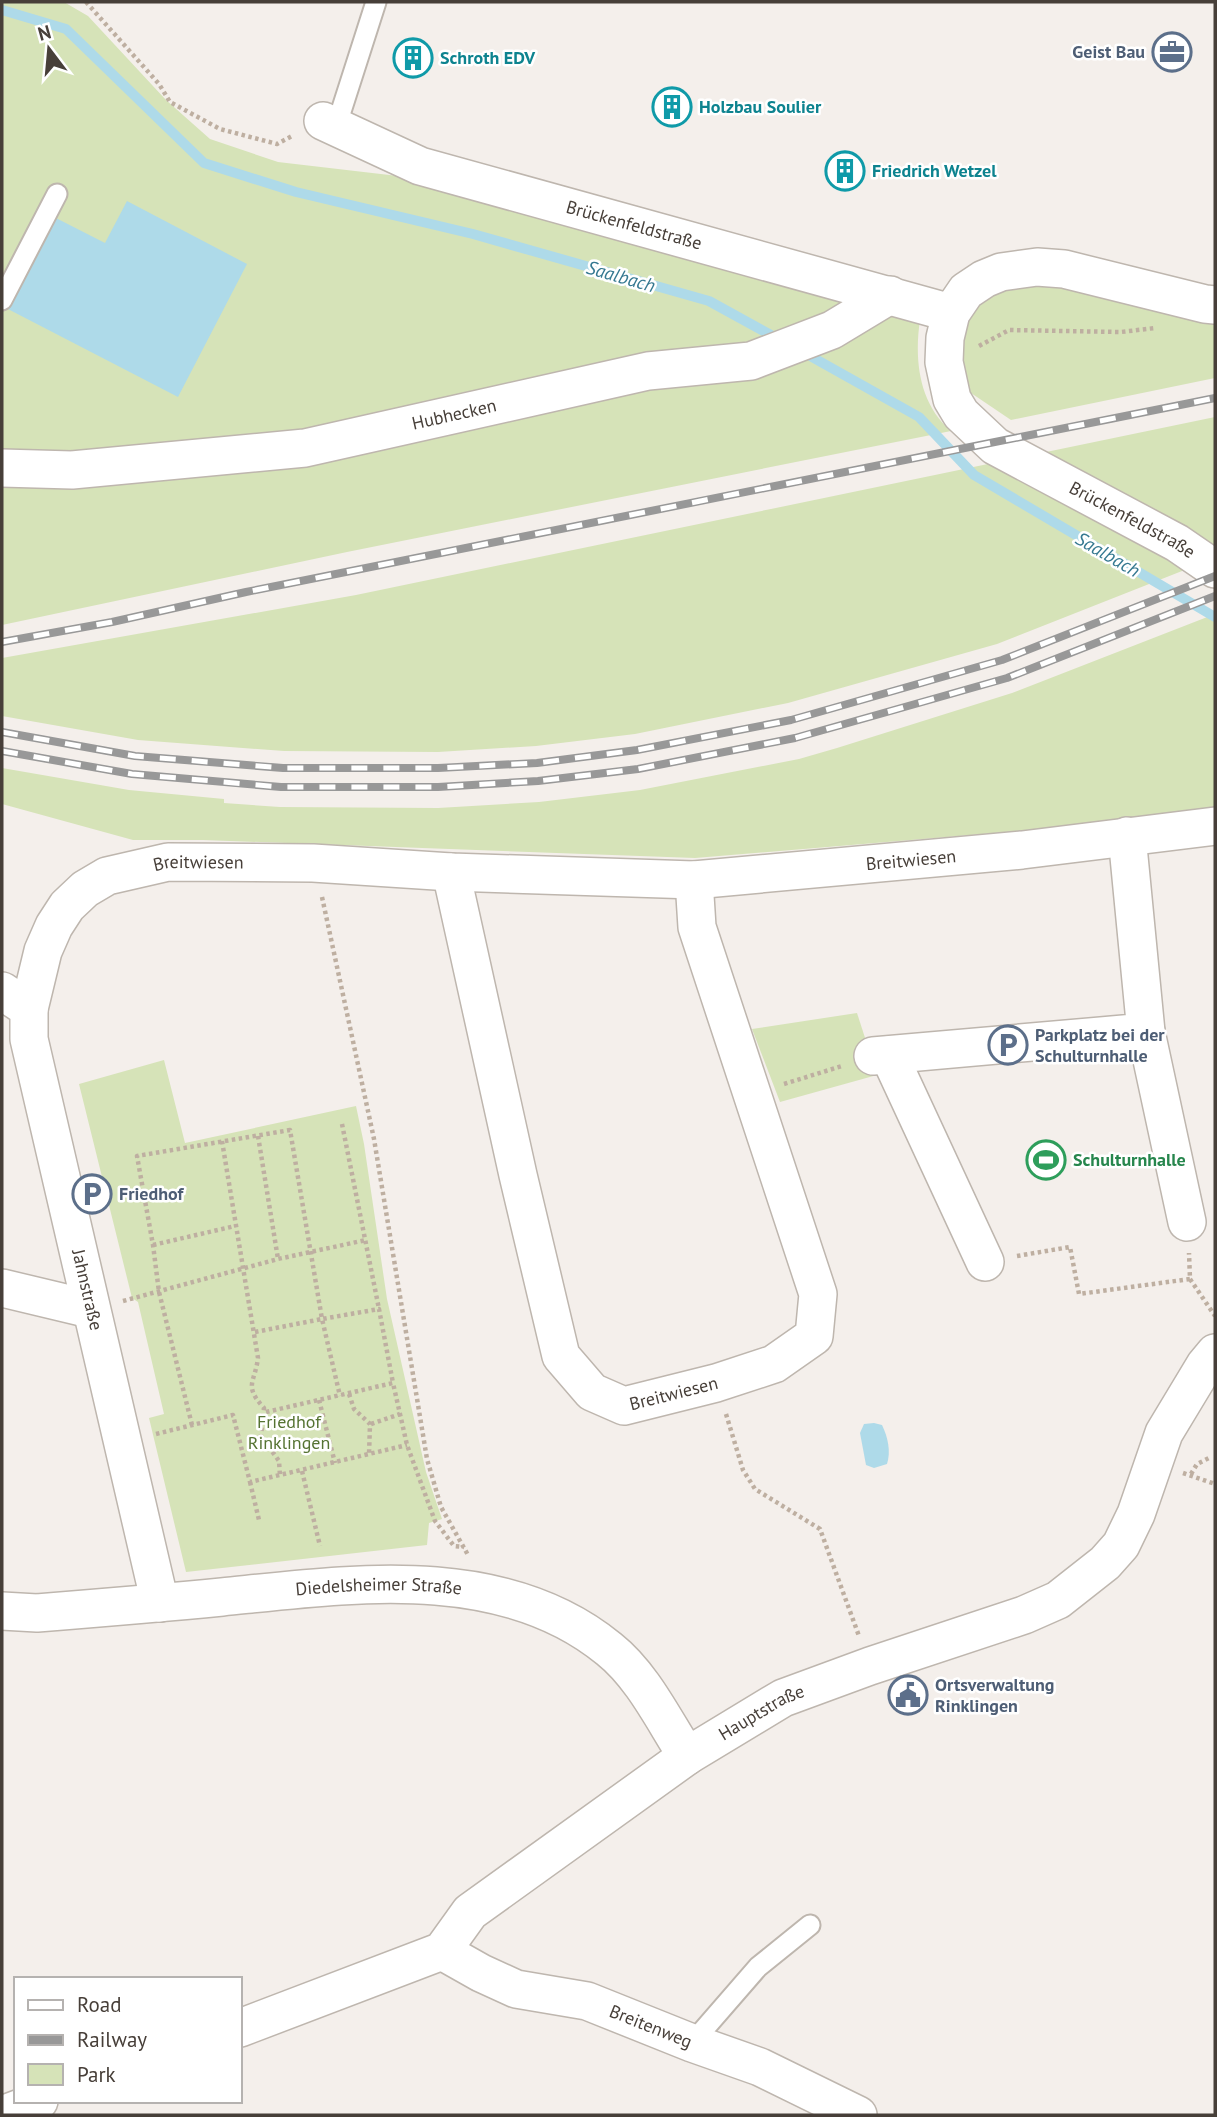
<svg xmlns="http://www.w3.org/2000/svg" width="1217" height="2117" viewBox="0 0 1217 2117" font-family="'PT Sans',sans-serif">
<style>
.green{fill:#d6e3b8}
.water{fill:#aedae9}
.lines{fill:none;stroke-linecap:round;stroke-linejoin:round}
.stream{stroke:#aedae9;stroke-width:10}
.service-casing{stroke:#beb6ae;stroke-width:23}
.minor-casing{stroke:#beb6ae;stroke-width:40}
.path{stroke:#beafa1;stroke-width:4.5;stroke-dasharray:3.5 3.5;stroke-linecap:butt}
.service{stroke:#fff;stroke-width:19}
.minor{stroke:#fff;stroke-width:37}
.rail-casing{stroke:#989898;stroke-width:8}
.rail{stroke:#fff;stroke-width:5;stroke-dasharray:16;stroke-linecap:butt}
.labels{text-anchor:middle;stroke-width:5;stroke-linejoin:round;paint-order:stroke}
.service-label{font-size:18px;font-weight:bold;fill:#4e5e75;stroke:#fff;text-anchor:start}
.culture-label{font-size:18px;font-weight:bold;fill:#0d838f;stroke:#fff;text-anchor:start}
.street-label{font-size:18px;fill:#473f39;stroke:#fff}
.leisure-label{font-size:18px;font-weight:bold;fill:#27864d;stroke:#fff;text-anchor:start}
.park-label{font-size:18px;fill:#557332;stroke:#fff}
.water-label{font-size:19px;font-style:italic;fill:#367991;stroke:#fff}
</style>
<rect width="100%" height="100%" fill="#f4efeb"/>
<g class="green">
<path d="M2,2H64L88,16L166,100L210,139L278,162L415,178L920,320C914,360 919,404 951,431L347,552L2,625Z"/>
<path d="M1029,276L1215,307V378L1011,420L971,393L954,363L970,303Z"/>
<path d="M1215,417V558L997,644L788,703L635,734L536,746L438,752L284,751L138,740L2,716V658L356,595Z"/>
<path d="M1215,614V807L1019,831L695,858L203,840H133L2,804V768L129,790L224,799V803L280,807L438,808L539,802L640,790L799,759L837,748L1012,693Z"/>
<path d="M857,1013L877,1075L780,1102L752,1029Z"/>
<path d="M164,1060L185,1143L356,1106L364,1144L387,1299L426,1472L442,1519L429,1523L427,1545L186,1572L149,1418L164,1414L138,1302L132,1298L79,1084Z"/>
</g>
<g class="water">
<path d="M127,201L247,264L178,397L4,307L52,216L105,243Z"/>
<path d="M874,1423L882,1425C888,1437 891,1452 887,1464L874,1468L866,1465L860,1433L864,1424Z"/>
</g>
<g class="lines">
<g class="stream">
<path d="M2,10L66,29L204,163L296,192L473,234L709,301L780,340"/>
<path d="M803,352L919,417L974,475L1215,617"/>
</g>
<g class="service-casing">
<g id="service">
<path d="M336,127L376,2"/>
<path d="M2,300L57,194"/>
<path d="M692,2043L758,1967L810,1925"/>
</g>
</g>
<g class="minor-casing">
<g id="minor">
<path id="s1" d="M323,121L420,166L951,313"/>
<path id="s2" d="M1215,305L1205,304L1064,269L1037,267L1001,272L984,279L966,291L951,313L945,338L944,362L952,399L961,414L995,446L1177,543L1215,569"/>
<path id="s3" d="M2,468L72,470L305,448L648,371L751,361L832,330L890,295"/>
<path id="s4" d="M451,872L518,1175L561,1356L592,1392L624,1406L716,1383L774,1364L814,1336L818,1294L697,927L694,880"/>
<path id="s5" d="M2,991L29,1009V1039L160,1603"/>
<path id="s6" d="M29,1009L43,951L54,926L67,906L85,889L107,876L168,862L313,863L451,872L694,880L1022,850L1215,826"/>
<path d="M1146,1032L1187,1222"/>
<path d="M889,1055L985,1262"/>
<path d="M873,1056L1146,1032L1127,836"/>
<path d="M2,1288L90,1309"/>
<path id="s7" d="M2,1611L37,1613C99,1608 160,1603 222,1597C349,1584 502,1561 609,1649C643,1676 664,1721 687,1756"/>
<path id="s8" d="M442,1951L481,1973L516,1989L587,2001L692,2043L760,2067L858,2115"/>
<path id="s9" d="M240,2028L442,1951L470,1912L687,1756L783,1698L870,1666L1024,1615L1058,1600L1105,1563L1121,1545L1136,1514L1164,1433L1205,1365L1215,1353"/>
<path d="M2,2115L39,2101"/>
</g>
</g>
<g class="path">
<path d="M86,2L159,84L170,102L220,129L277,144L294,135"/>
<path d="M979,346L1009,330L1121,332L1155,328"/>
<path d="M322,897L374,1139L427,1459L441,1507L468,1555"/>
<path d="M784,1084L842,1066"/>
<path d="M342,1124L379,1309"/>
<path d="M258,1136L278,1259"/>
<path d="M222,1141L258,1358C255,1383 243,1385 264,1408L261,1436L279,1461L280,1476"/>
<path d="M153,1245L235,1226"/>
<path d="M1017,1256L1070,1247L1079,1294L1190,1279L1189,1253"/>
<path d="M1190,1279L1215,1316"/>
<path d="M123,1301L278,1259L366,1240"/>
<path d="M255,1332L322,1319L340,1396"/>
<path d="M349,1394L354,1409L370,1424L369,1455"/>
<path d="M319,1400L335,1463"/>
<path d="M266,1412L393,1383L407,1445L435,1521L454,1546L464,1547"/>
<path d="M726,1414L743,1470L755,1489L820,1529L859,1636"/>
<path d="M371,1424L400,1414"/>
<path d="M192,1425L159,1292L153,1245L137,1156L290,1130L322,1319L379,1309L393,1383"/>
<path d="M156,1434L233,1415L250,1482L407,1445"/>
<path d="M302,1471L320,1546"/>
<path d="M1183,1473L1215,1484"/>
<path d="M1191,1474L1197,1464L1209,1458"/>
<path d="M250,1482L259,1520"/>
</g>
<use href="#service" class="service"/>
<use href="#minor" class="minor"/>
<g class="rail-casing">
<g id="rail">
<path d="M2,642L112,622L246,592L1215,398"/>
<path d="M2,732L135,756L283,768H438L537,763L637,750L791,720L1002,660L1215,576"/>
<path d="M2,751L132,774L281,787H438L538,781L638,769L795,738L1007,678L1215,596"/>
</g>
</g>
<use href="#rail" class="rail"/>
</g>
<defs>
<g id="office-ring" transform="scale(2.0125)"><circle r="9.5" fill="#fff" stroke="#5c6f8a" stroke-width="1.5"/><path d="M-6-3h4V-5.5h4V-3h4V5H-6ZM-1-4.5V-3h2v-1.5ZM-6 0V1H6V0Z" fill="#5c6f8a"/></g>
<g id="building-ring" transform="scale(2.0125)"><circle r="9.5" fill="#fff" stroke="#0f9aa8" stroke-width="1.5"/><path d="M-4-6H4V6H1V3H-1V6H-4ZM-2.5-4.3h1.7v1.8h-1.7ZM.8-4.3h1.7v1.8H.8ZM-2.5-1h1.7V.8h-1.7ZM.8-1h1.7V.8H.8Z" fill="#0f9aa8"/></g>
<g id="parking-ring" transform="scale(2.0125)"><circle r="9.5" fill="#fff" stroke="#5c6f8a" stroke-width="1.5"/><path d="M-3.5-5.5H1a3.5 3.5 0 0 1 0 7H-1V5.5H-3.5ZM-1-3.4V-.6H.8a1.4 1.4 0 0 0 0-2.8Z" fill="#5c6f8a"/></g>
<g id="stadium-ring" transform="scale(2.0125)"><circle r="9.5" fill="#fff" stroke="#2e9e5b" stroke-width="1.5"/><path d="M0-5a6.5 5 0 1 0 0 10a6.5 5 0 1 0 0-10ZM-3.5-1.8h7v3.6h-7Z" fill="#2e9e5b"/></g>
<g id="civic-ring" transform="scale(2.0125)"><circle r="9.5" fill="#fff" stroke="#5c6f8a" stroke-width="1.5"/><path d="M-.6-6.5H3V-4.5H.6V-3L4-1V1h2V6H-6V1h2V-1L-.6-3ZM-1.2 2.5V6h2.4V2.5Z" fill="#5c6f8a"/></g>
</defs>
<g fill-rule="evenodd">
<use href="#office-ring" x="1172" y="52"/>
<use href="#building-ring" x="413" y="58"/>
<use href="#building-ring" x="672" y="107"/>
<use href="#building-ring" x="845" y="171"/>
<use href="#parking-ring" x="1008" y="1045"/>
<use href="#stadium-ring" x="1046" y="1160"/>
<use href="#parking-ring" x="92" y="1194"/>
<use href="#civic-ring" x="908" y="1695"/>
</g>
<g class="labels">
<g class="service-label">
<text x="1145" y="58" text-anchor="end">Geist Bau</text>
<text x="1035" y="1041">Parkplatz bei der<tspan x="1035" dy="21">Schulturnhalle</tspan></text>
<text x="119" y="1200">Friedhof</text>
<text x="935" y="1691">Ortsverwaltung<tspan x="935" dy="21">Rinklingen</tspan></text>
</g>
<g class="culture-label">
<text x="440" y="64">Schroth EDV</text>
<text x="699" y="113">Holzbau Soulier</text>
<text x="872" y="177">Friedrich Wetzel</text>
</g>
<g class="street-label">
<text dy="6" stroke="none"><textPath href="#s1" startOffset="329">Brückenfeldstraße</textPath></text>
<text dy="6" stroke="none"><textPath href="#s3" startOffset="457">Hubhecken</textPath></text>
<text dy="6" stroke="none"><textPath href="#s2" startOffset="593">Brückenfeldstraße</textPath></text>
<text dy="6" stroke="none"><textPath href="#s6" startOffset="968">Breitwiesen</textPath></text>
<text dy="6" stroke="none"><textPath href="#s6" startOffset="254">Breitwiesen</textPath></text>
<text dy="6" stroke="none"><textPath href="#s5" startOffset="320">Jahnstraße</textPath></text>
<text dy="6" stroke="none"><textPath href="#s4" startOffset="630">Breitwiesen</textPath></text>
<text dy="6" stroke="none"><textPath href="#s7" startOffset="378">Diedelsheimer Straße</textPath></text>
<text dy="6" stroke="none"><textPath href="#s9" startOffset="618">Hauptstraße</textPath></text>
<text dy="6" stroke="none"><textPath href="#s8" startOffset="224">Breitenweg</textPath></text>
</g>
<g class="leisure-label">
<text x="1073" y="1166">Schulturnhalle</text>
</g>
<g class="park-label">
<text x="289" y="1428">Friedhof<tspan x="289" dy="21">Rinklingen</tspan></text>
</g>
<g class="water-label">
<text transform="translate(621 276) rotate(16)" y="7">Saalbach</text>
<text transform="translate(1108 554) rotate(30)" y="7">Saalbach</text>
</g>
</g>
<rect width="1217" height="2117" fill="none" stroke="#473f39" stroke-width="7"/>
<rect x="14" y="1977" width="228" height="126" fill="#ffffff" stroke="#b5b2b0" stroke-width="2"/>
<rect x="28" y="2000" width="35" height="10" fill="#ffffff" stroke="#b5b2b0" stroke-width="2"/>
<text x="77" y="2012" font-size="21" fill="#473f39">Road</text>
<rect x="28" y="2035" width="35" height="10" fill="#989898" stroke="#b5b2b0" stroke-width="2"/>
<text x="77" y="2047" font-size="21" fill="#473f39">Railway</text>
<rect x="28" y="2064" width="35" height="21" fill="#d6e3b8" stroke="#b5b2b0" stroke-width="2"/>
<text x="77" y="2082" font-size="21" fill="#473f39">Park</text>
<g transform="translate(49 49) rotate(344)" stroke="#ffffff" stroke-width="5" paint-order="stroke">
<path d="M0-5L12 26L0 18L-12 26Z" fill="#473f39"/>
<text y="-10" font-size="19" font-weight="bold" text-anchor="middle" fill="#473f39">N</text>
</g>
</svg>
